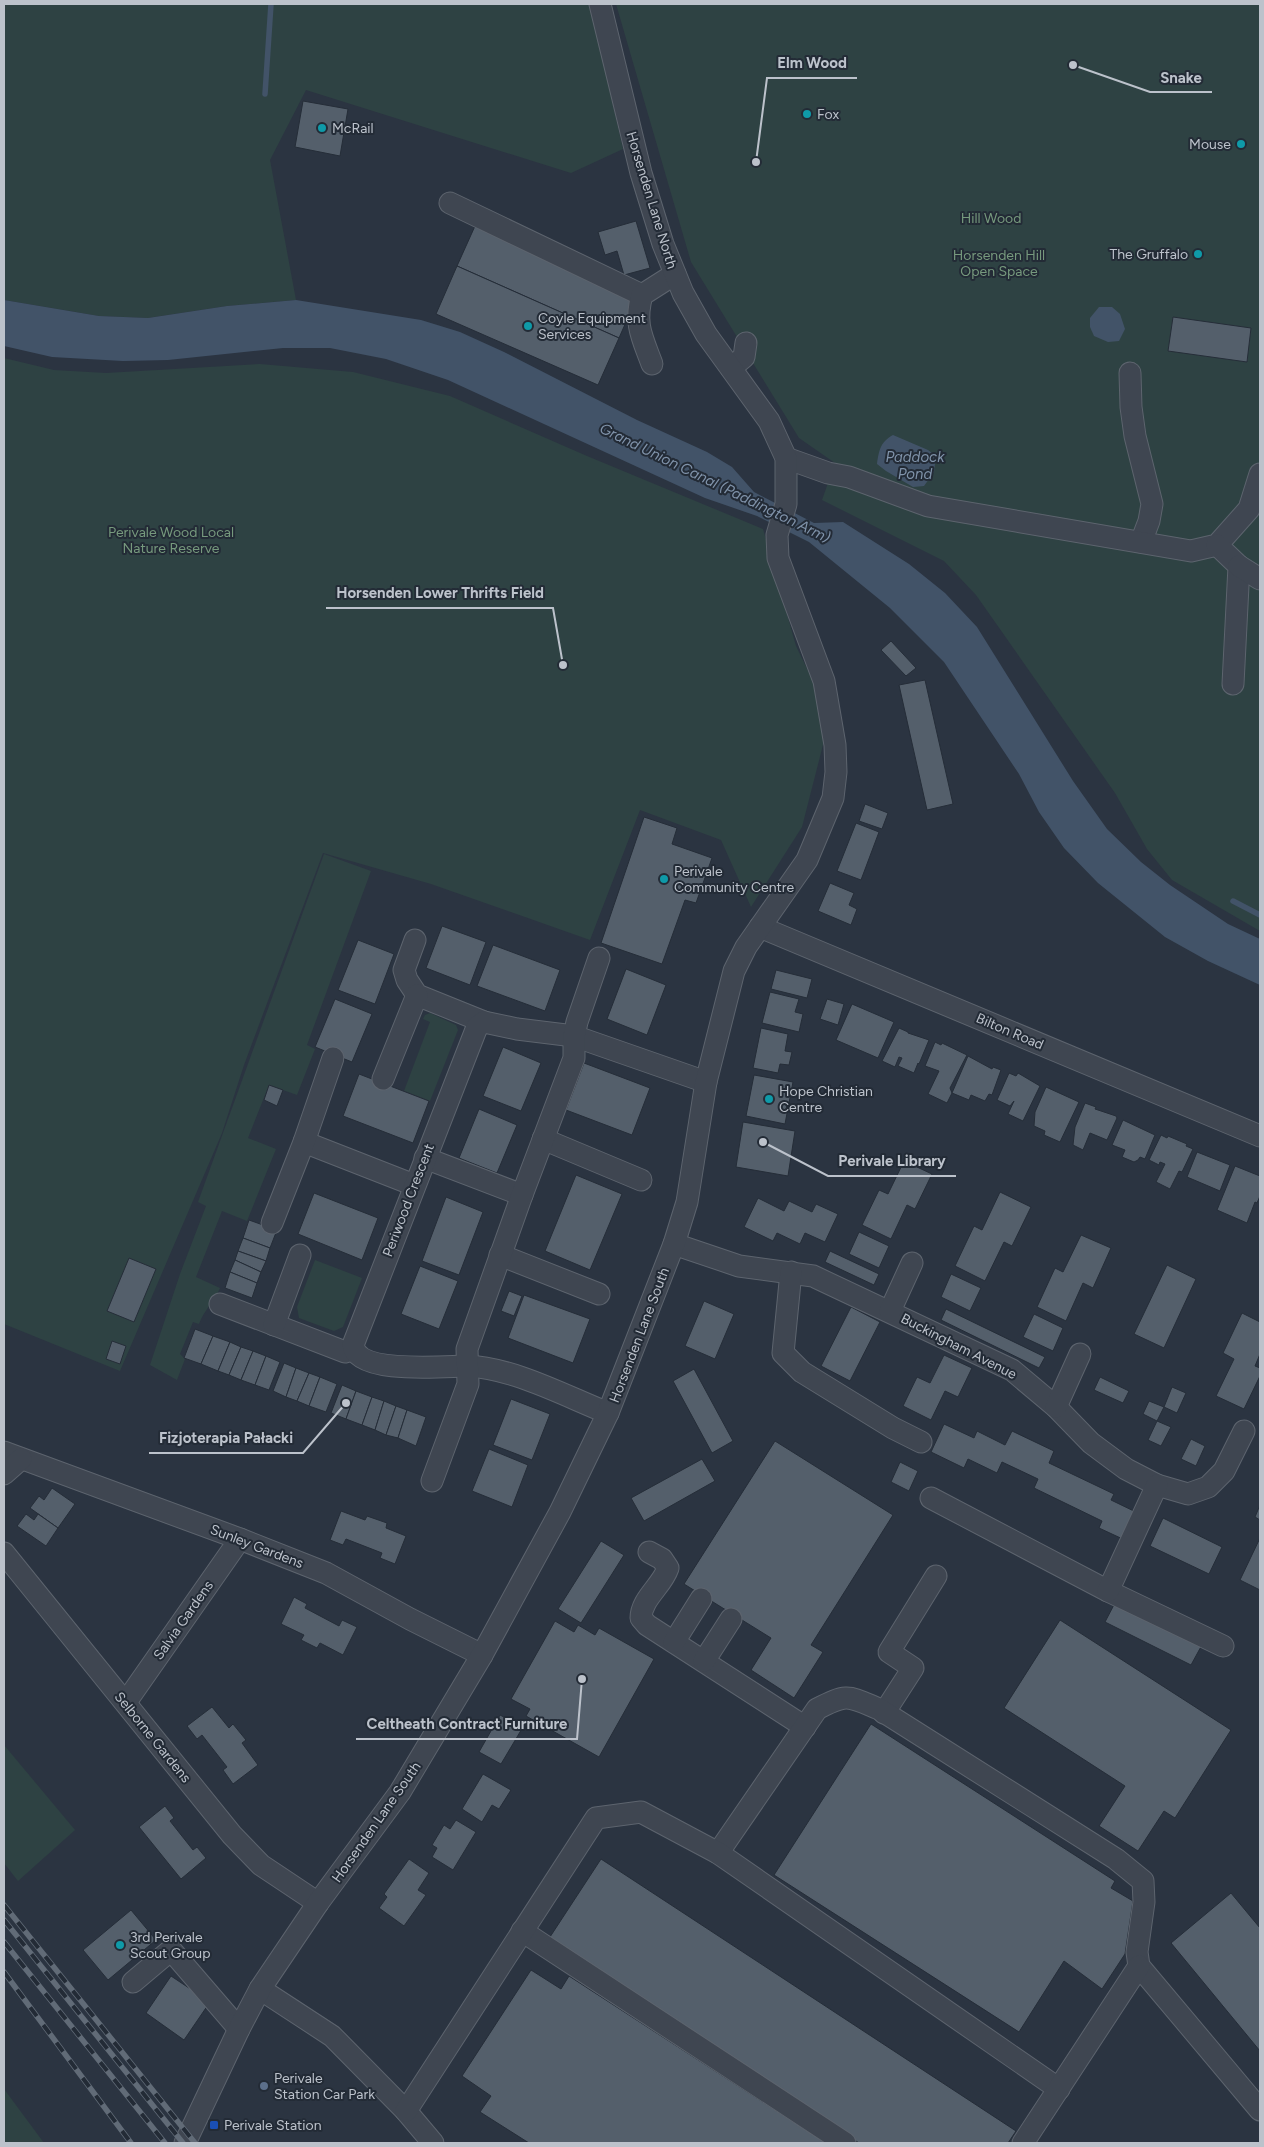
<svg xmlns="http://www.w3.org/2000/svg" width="1264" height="2147" viewBox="0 0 1264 2147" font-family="Figtree,sans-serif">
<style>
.green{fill:#2e4243}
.water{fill:#425368}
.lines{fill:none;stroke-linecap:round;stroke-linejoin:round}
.stream{stroke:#425368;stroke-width:5.5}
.building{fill:#545f6b;stroke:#252d38}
.minor-casing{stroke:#5d646e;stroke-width:23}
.minor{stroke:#3f4651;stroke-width:21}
.rail-casing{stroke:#616b77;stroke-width:5.5}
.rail{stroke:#232b36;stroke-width:4;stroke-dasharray:11;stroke-linecap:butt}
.culture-dot{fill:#0f9aa8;stroke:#232b36;stroke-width:2}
.service-dot{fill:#5c6f8a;stroke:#232b36;stroke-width:2}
.transit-dot{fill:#1a4fb4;stroke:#232b36;stroke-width:2}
.labels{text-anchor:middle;stroke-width:4;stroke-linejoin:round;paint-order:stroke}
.poi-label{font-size:14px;fill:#bcc2cb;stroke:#232b36;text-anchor:start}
.street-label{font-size:14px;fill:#bcc2cb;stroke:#232b36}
.park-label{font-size:14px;fill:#76997d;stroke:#232b36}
.water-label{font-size:15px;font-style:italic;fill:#8093aa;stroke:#232b36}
.leader{fill:none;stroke:#bcc2cb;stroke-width:2}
.callout-dot{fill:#bcc2cb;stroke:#232b36;stroke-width:2}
.callout-label{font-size:15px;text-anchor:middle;font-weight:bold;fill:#bcc2cb;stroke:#232b36;stroke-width:4;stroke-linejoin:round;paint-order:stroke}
</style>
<rect width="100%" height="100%" fill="#2b3441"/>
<g class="green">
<path d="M4,4H590L623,149L571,173L306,90L270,160L296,300L227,306L148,318L99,316L4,300Z"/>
<path d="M616,4H1260V931L1172,880L1147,849L1115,793L976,595L944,561L822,500L835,463L799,438L691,262Z"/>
<path d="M4,358L54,370L106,373L260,364L353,372L450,396L587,456L763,529L796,646L815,685L825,737L802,827L751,907L721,840L640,810L590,940L431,884L323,853L244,1065L222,1133L120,1371L4,1324Z"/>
<path d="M324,854L371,871L307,1045L315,1049L297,1095L269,1085L248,1138L276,1149L247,1221L222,1211L196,1277L220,1288C214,1302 204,1310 199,1324L193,1322L180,1354L185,1359L177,1380L150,1365L180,1274L206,1206L198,1202Z"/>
<path d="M430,1013L456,1025L458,1030L430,1101L404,1091L430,1022L423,1019L425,1015Z"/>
<path d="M315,1260L362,1278L343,1327L334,1331L299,1318L297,1307Z"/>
<path d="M4,1745L75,1830L18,1881L4,1863Z"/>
<path d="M4,2089L44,2143H4Z"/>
</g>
<g class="water">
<path d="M4,300L99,316L148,318L227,306L296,300L421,320L460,332L504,352L637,420L707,452L732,467L754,492L814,523L843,522L909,564L945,593L977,627L1073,781L1107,829L1141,862L1170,885L1228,924L1260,939V985L1208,961L1165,937L1098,883L1064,848L1039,812L1019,774L944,662L890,608L809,542L757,516L705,498L448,380L386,359L330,348H283L168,360L123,361L52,357L4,346Z"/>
<path d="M1099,307H1112L1120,314L1125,329L1119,341L1108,342L1094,336L1090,327V318Z"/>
<path d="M893,435L928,450L936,456L934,472L924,486L913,487L886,471L877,464C879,451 880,442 893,435Z"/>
</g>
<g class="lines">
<g class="stream">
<path d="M265,94L271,4"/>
<path d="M1233,901L1260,915"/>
</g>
</g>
<g class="building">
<path d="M303,101L348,109L340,156L295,147Z"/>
<path d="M636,221L650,268L624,275L617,251L605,255L598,232Z"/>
<path d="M475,226L637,297L619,338L457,266Z"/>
<path d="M457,266L619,338L598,385L436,314Z"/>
<path d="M1173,317L1251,328L1247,362L1168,351Z"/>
<path d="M891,641L916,668L906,676L881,650Z"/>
<path d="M925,680L953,804L927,810L899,685Z"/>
<path d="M865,804L888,813L882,829L859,821Z"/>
<path d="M644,817L677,828L672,844L712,858L696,903L685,900L662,964L601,943Z"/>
<path d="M856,823L879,832L861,880L837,871Z"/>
<path d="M830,883L854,893L849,905L857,909L851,925L818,911Z"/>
<path d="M442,926L486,942L470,985L426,968Z"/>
<path d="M358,940L394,954L375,1004L338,990Z"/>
<path d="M493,945L560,970L545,1011L477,986Z"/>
<path d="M626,969L666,985L647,1035L607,1019Z"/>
<path d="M776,970L812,979L807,998L771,989Z"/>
<path d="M770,992L799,999L795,1012L803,1014L799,1032L762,1023Z"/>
<path d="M335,999L372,1014L352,1062L315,1047Z"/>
<path d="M827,999L844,1004L838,1025L820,1019Z"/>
<path d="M852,1004L894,1022L878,1058L836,1040Z"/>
<path d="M761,1028L788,1034L785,1051L792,1052L789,1065L780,1064L778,1073L753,1068Z"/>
<path d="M899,1028L908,1032V1033L929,1040L919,1064L918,1063L914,1073L898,1066L902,1058L899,1057L895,1067L882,1061Z"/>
<path d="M935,1042L941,1045L942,1043L967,1055L950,1088L952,1093L947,1103L928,1094L939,1071L925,1066Z"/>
<path d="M503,1047L541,1063L521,1111L483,1096Z"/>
<path d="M968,1056L992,1069L993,1067L1001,1070L992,1095L989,1094L985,1101L971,1095L969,1100L952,1093Z"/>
<path d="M584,1063L650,1088L632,1135L566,1110Z"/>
<path d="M1009,1073L1016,1076L1018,1073L1040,1086L1023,1121L1008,1114L1014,1101L1010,1106L997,1100Z"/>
<path d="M359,1074L429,1101L413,1143L343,1116Z"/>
<path d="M754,1075L793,1082L785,1124L746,1116Z"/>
<path d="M269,1085L283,1090L277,1106L264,1100Z"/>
<path d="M1046,1087L1079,1102L1060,1142L1044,1135L1045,1131L1034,1126L1035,1112Z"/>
<path d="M1085,1103L1096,1107L1095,1109L1116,1116L1117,1118L1107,1140L1090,1133L1083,1150L1073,1145L1075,1127Z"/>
<path d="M479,1109L517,1125L497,1173L459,1158Z"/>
<path d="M1123,1120L1155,1135L1145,1159L1140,1157L1138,1160L1134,1162L1122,1157L1125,1150L1112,1145Z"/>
<path d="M743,1122L795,1131L788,1176L736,1167Z"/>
<path d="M1161,1135L1167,1138L1168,1136L1187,1144L1186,1146L1193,1149L1182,1172L1179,1171L1170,1189L1156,1182L1165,1164L1160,1162L1159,1165L1149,1160Z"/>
<path d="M1197,1152L1230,1165L1220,1191L1187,1177Z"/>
<path d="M904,1161L932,1174L915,1209L907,1205L891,1239L862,1225L879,1190L888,1194Z"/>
<path d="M1235,1166L1260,1176V1196L1257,1203L1255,1202L1247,1223L1217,1210Z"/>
<path d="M576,1175L622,1194L590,1270L545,1251Z"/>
<path d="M1000,1192L1031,1207L1012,1246L1004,1242L985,1281L955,1266L974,1226L982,1230Z"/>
<path d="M314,1193L378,1218L362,1260L298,1234Z"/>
<path d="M446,1197L483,1212L459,1275L422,1261Z"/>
<path d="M758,1198L784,1211L789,1201L812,1212L816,1204L838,1214L825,1242L805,1233L800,1244L777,1233L773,1241L744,1227Z"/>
<path d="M249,1220L277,1230L270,1248L243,1238Z"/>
<path d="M859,1232L889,1246L879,1268L849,1254Z"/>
<path d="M1081,1235L1111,1248L1093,1288L1083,1283L1066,1321L1037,1307L1055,1268L1063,1272Z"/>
<path d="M243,1238L270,1248L266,1261L238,1251Z"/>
<path d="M238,1251L266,1261L261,1272L235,1260Z"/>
<path d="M830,1251L879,1274L874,1285L825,1262Z"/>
<path d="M129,1258L156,1269L134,1322L107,1311Z"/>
<path d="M235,1260L261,1272L257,1283L230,1272Z"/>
<path d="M1167,1265L1196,1279L1164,1348L1134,1334Z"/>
<path d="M420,1266L458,1281L439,1329L401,1314Z"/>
<path d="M230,1272L257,1283L252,1298L225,1288Z"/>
<path d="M951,1274L981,1288L970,1311L941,1297Z"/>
<path d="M509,1291L522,1296L514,1316L501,1311Z"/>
<path d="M524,1295L590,1319L573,1363L508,1338Z"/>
<path d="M704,1301L734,1314L715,1359L685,1346Z"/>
<path d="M851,1307L880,1322L850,1381L821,1366Z"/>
<path d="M946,1309L1045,1357L1039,1368L941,1320Z"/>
<path d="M1242,1313L1260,1322V1354L1255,1366L1260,1368V1376L1244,1409L1216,1396L1234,1359L1223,1353Z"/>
<path d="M1034,1314L1063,1328L1053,1351L1023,1337Z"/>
<path d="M195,1329L213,1336L201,1364L184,1358Z"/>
<path d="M213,1336L230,1342L218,1371L201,1364Z"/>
<path d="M112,1341L126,1346L120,1364L106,1359Z"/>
<path d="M230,1342L241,1347L229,1375L218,1371Z"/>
<path d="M241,1347L253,1351L241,1380L229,1375Z"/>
<path d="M253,1351L266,1356L255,1385L241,1380Z"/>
<path d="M944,1355L972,1368L958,1397L945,1391L931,1420L903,1406L917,1377L930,1383Z"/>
<path d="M266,1356L280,1362L269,1390L255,1385Z"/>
<path d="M284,1363L296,1368L286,1397L273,1391Z"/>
<path d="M296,1368L309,1373L297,1401L286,1397Z"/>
<path d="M694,1369L733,1441L712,1453L673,1381Z"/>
<path d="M309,1373L320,1377L309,1406L297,1401Z"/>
<path d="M320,1377L337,1384L326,1412L309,1406Z"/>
<path d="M1100,1377L1129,1391L1123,1403L1094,1390Z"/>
<path d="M342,1385L356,1391L346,1419L331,1413Z"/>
<path d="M1172,1387L1186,1393L1177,1413L1164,1407Z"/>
<path d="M356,1391L372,1397L362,1425L346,1419Z"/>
<path d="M372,1397L384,1401L375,1430L362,1425Z"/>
<path d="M511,1399L550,1414L532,1460L493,1445Z"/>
<path d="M384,1401L396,1406L386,1435L375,1430Z"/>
<path d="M1149,1401L1164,1407L1157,1421L1143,1414Z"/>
<path d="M396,1406L407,1410L398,1438L386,1435Z"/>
<path d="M407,1410L426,1417L416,1446L398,1438Z"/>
<path d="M1157,1421L1171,1427L1161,1446L1148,1440Z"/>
<path d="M944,1424L974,1438L977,1431L1005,1445L1012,1431L1054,1451L1049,1463L1114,1494L1111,1500L1140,1514L1127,1541L1099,1528L1102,1521L1034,1488L1038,1479L1002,1462L997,1473L968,1459L964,1468L931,1452Z"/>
<path d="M1191,1439L1205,1446L1196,1466L1181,1459Z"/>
<path d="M775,1441L893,1515L811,1645L823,1652L794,1698L751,1670L771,1638L684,1584Z"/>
<path d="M489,1449L528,1465L512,1507L472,1491Z"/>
<path d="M702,1459L715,1481L644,1521L631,1498Z"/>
<path d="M900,1462L918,1471L909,1491L891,1482Z"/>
<path d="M52,1488L75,1504L58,1528L30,1508L39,1496L44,1500Z"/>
<path d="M1260,1505V1520L1255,1517Z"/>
<path d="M341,1511L365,1520L367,1516L387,1523L386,1528L406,1536L395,1564L380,1558L382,1553L346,1539L343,1545L330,1540Z"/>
<path d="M26,1514L34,1520L38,1514L58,1528L46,1546L17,1526Z"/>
<path d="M1163,1518L1222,1547L1209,1574L1150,1546Z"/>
<path d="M1260,1538V1590L1240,1580Z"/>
<path d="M601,1541L624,1555L581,1623L558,1609Z"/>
<path d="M294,1597L307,1604L305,1608L339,1626L342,1620L357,1627L343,1655L320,1643L317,1648L301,1640L304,1635L281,1624Z"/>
<path d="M1117,1599L1203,1643L1191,1665L1105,1622Z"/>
<path d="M1060,1620L1231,1730L1175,1818L1164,1811L1138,1851L1099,1826L1125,1786L1004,1708Z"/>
<path d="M555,1621L574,1632L578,1625L595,1635L599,1628L654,1659L599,1757L526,1716L530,1709L511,1699Z"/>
<path d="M212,1707L229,1728L233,1724L246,1740L242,1743L258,1765L233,1784L223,1770L227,1767L202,1735L197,1739L187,1726Z"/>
<path d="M500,1715L523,1727L501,1764L479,1752Z"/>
<path d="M871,1724L1115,1881L1111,1888L1133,1901L1125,1954L1102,1989L1064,1961L1019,2032L774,1875Z"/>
<path d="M483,1774L511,1790L499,1809L492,1805L482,1822L462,1809Z"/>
<path d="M165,1806L174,1818L170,1821L193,1850L197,1847L206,1858L181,1879L139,1827Z"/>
<path d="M456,1820L476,1832L453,1870L432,1857L437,1848L432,1845L444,1825L450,1829Z"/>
<path d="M409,1859L429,1873L418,1890L426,1895L404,1926L379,1908L387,1897L384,1894Z"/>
<path d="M601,1859L1016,2131L1008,2143H859L548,1940Z"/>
<path d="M1231,1893L1260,1928V2051L1171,1943Z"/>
<path d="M131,1910L156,1940L108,1980L83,1950Z"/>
<path d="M531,1970L561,1989L569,1976L826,2143H529L480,2112L491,2096L462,2076Z"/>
<path d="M171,1976L210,2002L184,2040L146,2013Z"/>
</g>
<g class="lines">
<g class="minor-casing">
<g id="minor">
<path d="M450,203L642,295"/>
<path d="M652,364C642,337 634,324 642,295L675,274"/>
<path d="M731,368L744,357L746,343"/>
<path d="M1130,373L1131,407L1135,436L1152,504L1149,521L1141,542"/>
<path d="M786,458L828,473L849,477L928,506L1191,551L1217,545L1249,509L1260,474"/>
<path d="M1217,545L1239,566L1233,684"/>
<path d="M1239,566L1260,579"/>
<path d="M760,927L1260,1136"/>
<path d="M415,940L404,970L407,980L417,995L484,1022"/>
<path d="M383,1079L417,995"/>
<path d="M543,1139L641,1180"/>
<path d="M304,1142L414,1185"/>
<path d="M425,1158L522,1195"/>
<path d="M272,1223L304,1142L333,1058"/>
<path d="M674,1244L739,1266L813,1276L1012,1370L1056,1407L1091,1443L1126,1469L1157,1485L1188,1494L1208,1487L1224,1471L1244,1431"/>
<path d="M500,1255L599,1294"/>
<path d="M791,1272L783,1353L802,1372L893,1428L921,1442"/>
<path d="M220,1304L345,1352L354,1349"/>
<path d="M890,1311L912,1263"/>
<path d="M274,1325L300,1255"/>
<path d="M1056,1407L1080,1354"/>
<path d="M608,1413C565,1396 514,1368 467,1366C445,1366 357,1375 353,1345L477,1027L484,1022L517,1029L574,1036L706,1082"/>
<path d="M4,1452L240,1539L326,1573L410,1619L482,1655"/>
<path d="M4,1474L21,1459"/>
<path d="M432,1481L468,1384L467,1349L522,1195L574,1058V1036L577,1022L599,958"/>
<path d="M931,1498L1108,1591L1223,1646"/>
<path d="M649,1552L662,1559L668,1568C662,1586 641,1599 641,1618L647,1625L805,1727"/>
<path d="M4,1553L232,1835L261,1865L318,1903"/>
<path d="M1108,1591L1157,1485"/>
<path d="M674,1642L701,1599"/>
<path d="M704,1661L731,1619"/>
<path d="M126,1702L240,1539"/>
<path d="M884,1713L913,1668L889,1652L936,1576"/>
<path d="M718,1853L817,1709C848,1693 848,1696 879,1709L1116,1859L1143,1881L1144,1902L1137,1952L1139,1966L1260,2110"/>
<path d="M522,1931L845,2143"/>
<path d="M133,1982L171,1950L239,2029"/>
<path d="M260,1989L332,2036L406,2111L433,2143"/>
<path d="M406,2111L596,1818L641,1812L718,1853L1059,2089"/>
<path d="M185,2143L239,2029L260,1989L318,1903L400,1792L482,1655L560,1512L608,1413L674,1244L687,1202L706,1082L734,971L746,947L807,860L833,798L836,772L835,745L824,681L778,558L777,535L786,504V458L769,421L706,334L683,293L663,244L641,173L600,4"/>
<path d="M1023,2143L1139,1966"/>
</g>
</g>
<use href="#minor" class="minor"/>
<g class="rail-casing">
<g id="rail">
<path d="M4,1905L195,2143"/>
<path d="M4,1920L183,2143"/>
<path d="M4,1942L165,2143"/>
<path d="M4,1972L131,2143"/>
</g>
</g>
<use href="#rail" class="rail"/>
</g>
<g class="culture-dot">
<circle cx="807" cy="114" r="5"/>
<circle cx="322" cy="128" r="5"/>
<circle cx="1241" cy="144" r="5"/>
<circle cx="1198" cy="254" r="5"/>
<circle cx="528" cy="326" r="5"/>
<circle cx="664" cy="879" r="5"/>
<circle cx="769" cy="1099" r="5"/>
<circle cx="120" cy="1945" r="5"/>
</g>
<circle class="service-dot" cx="264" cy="2086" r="5"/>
<rect class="transit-dot" x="209" y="2120" width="10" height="10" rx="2.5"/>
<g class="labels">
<g class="poi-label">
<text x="817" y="119">Fox</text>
<text x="332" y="133">McRail</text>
<text x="1231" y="149" text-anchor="end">Mouse</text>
<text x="1188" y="259" text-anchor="end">The Gruffalo</text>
<text x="538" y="323">Coyle Equipment<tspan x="538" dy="16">Services</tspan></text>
<text x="674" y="876">Perivale<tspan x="674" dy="16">Community Centre</tspan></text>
<text x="779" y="1096">Hope Christian<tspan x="779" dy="16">Centre</tspan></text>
<text x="130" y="1942">3rd Perivale<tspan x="130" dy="16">Scout Group</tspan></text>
<text x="274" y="2083">Perivale<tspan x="274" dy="16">Station Car Park</tspan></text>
<text x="224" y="2130">Perivale Station</text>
</g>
<g class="street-label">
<text transform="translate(652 200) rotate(73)" y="5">Horsenden Lane North</text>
<text transform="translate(1010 1031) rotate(23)" y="5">Bilton Road</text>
<text transform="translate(408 1200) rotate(-69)" y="5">Periwood Crescent</text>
<text transform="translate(639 1335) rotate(-69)" y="5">Horsenden Lane South</text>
<text transform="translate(959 1346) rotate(27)" y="5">Buckingham Avenue</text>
<text transform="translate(257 1546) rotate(21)" y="5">Sunley Gardens</text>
<text transform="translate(183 1620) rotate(-55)" y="5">Salvia Gardens</text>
<text transform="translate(153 1737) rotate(51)" y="5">Selborne Gardens</text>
<text transform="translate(376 1822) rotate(-55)" y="5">Horsenden Lane South</text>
</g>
<g class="park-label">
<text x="991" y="223">Hill Wood</text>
<text x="999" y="260">Horsenden Hill<tspan x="999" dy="16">Open Space</tspan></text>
<text x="171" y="537">Perivale Wood Local<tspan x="171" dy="16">Nature Reserve</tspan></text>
</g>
<g class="water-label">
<text x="915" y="462">Paddock<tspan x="915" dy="17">Pond</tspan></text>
<text transform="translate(715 483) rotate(26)" y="5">Grand Union Canal (Paddington Arm)</text>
</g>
</g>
<path class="leader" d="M756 162L767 78H857M1073 65L1150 92H1212M563 665L553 608H326M763 1142L828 1176H956M346 1403L303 1453H149M582 1679L577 1739H356"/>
<g class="callout-dot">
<circle cx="756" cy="162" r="5"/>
<circle cx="1073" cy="65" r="5"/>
<circle cx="563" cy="665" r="5"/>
<circle cx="763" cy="1142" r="5"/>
<circle cx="346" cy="1403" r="5"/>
<circle cx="582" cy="1679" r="5"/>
</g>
<g class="callout-label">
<text x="812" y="68">Elm Wood</text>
<text x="1181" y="83">Snake</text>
<text x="440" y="598">Horsenden Lower Thrifts Field</text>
<text x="892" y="1166">Perivale Library</text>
<text x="226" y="1443">Fizjoterapia Pałacki</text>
<text x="467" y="1729">Celtheath Contract Furniture</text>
</g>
<rect width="1264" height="2147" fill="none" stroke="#bcc2cb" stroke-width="10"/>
</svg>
